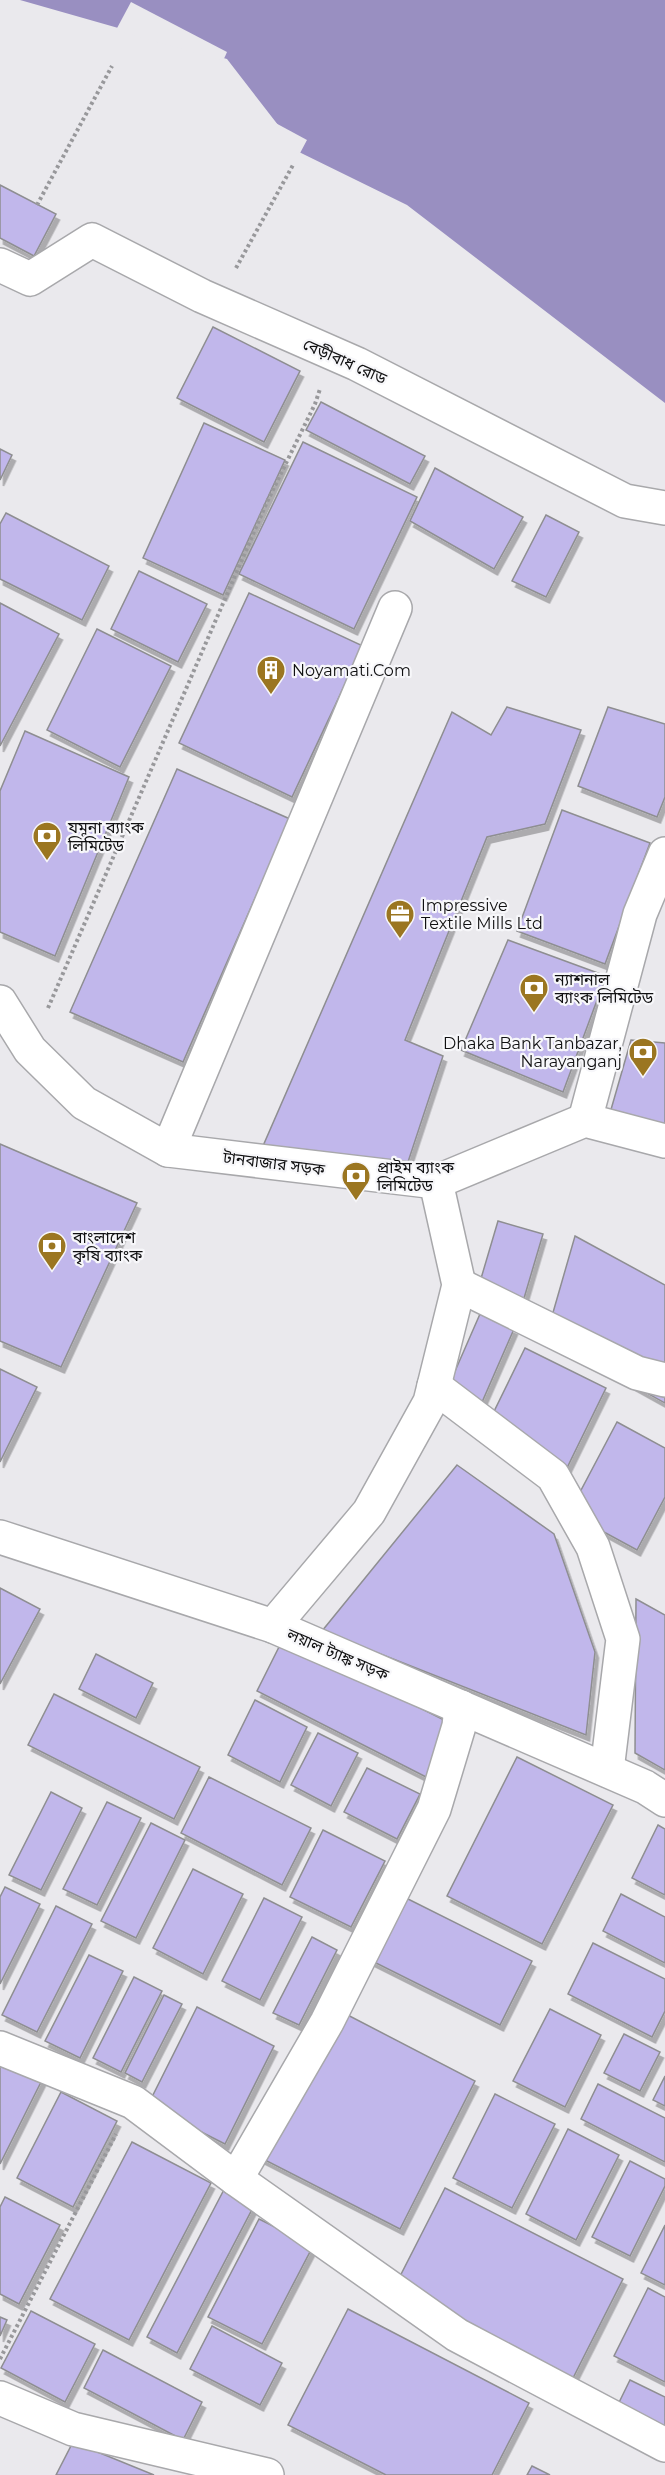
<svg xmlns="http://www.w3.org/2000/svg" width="665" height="2475" viewBox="0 0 665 2475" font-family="Montserrat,'Noto Sans Bengali',sans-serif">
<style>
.water{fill:#998fc1}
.pier{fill:#eae9ed}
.building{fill:#c1b7eb;stroke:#8e8e91;stroke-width:1.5;filter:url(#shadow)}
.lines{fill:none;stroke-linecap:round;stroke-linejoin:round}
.minor-casing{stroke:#a8a8ab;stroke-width:36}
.path{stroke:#98989b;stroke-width:4;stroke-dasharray:3 3;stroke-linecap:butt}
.minor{stroke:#fff;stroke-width:33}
.labels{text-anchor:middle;stroke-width:4.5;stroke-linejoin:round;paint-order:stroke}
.street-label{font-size:16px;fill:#101011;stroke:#f7f7fa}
.poi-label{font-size:16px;fill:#101011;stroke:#f7f7fa;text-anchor:start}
</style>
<defs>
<filter id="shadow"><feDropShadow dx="3.5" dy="6" stdDeviation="0" flood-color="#0004"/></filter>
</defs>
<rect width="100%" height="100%" fill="#eae9ed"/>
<path class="water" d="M20,0H665V403L407,205L299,152L227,59Z"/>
<g class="pier">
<path d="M131,2L227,52L223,61L116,30Z"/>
<path d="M270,120L307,140L299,155L297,154Z"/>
</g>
<g class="building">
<path d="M0,185L56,214L34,256L0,238Z"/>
<path d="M213,327L300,371L264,442L177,398Z"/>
<path d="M321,402L425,456L410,484L306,430Z"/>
<path d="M204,423L285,460L223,595L143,558Z"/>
<path d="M303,442L417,497L354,629L239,574Z"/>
<path d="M0,449L12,455L0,480Z"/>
<path d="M435,468L523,517L494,569L410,521Z"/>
<path d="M6,513L109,566L82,620L0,579V524Z"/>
<path d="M546,515L579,532L546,597L512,581Z"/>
<path d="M139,571L207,604L178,662L111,629Z"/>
<path d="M249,593L363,646L292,797L179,743Z"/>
<path d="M0,603L59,634L0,746Z"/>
<path d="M97,629L171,666L120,767L47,730Z"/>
<path d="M507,707L581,730L545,824L487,837L405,1040L443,1056L407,1165L263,1146L452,712L491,735Z"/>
<path d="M608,707L665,724V797L657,817L578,786Z"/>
<path d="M25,731L129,777L55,956L0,932V791Z"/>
<path d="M177,769L290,819L183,1062L70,1012Z"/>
<path d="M562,810L650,843L605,964L517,931Z"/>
<path d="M508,940L606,976L563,1092L461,1050Z"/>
<path d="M631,1040L665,1043V1127L610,1113Z"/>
<path d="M0,1144L137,1203L61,1367L0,1341Z"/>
<path d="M498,1221L543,1234L522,1305L477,1292Z"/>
<path d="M575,1236L665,1285V1403L546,1337Z"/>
<path d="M480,1314L514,1329L479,1409L445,1394Z"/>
<path d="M525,1348L606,1388L563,1476L482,1436Z"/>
<path d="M0,1369L37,1387L0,1462Z"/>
<path d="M617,1422L665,1448V1497L637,1550L569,1513Z"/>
<path d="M457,1465L554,1534L595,1652L586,1735L322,1631Z"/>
<path d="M0,1588L40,1609L0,1684Z"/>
<path d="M636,1599L665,1615V1770L635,1753Z"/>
<path d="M283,1639L456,1726L430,1779L257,1691Z"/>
<path d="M96,1654L153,1683L136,1718L79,1689Z"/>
<path d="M54,1694L200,1767L174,1819L28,1745Z"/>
<path d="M255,1700L307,1727L280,1782L228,1755Z"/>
<path d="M318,1733L358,1753L331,1806L291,1785Z"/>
<path d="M517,1757L613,1805L542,1944L447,1896Z"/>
<path d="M367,1768L420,1794L397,1839L344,1812Z"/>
<path d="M209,1777L311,1828L282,1885L181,1833Z"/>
<path d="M51,1792L82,1808L41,1890L9,1875Z"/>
<path d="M107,1802L141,1818L97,1905L63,1889Z"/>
<path d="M151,1823L185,1840L136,1938L101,1921Z"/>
<path d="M658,1825L665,1829V1895L632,1878Z"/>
<path d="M323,1830L385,1861L351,1927L290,1897Z"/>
<path d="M193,1869L243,1894L203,1974L153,1948Z"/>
<path d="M5,1887L40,1904L0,1984V1897Z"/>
<path d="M621,1894L665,1917V1963L603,1931Z"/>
<path d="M402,1896L532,1961L500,2025L370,1960Z"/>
<path d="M264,1898L302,1917L260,2000L222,1981Z"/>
<path d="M56,1906L92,1924L37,2032L2,2015Z"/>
<path d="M312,1937L337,1950L299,2025L273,2013Z"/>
<path d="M593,1943L665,1979V2011L652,2037L568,1994Z"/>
<path d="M89,1955L123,1971L80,2058L45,2041Z"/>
<path d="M134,1977L162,1991L121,2072L93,2058Z"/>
<path d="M164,1995L182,2004L142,2082L125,2073Z"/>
<path d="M197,2007L274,2046L225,2144L148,2105Z"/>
<path d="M550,2009L601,2035L565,2107L513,2081Z"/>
<path d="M338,2010L475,2081L400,2229L261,2158Z"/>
<path d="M624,2034L660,2052L640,2091L604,2073Z"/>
<path d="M0,2062L43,2078L0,2164Z"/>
<path d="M665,2076V2106L653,2100Z"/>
<path d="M598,2084L665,2118V2162L581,2119Z"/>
<path d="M61,2092L117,2121L73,2207L17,2178Z"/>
<path d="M495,2094L555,2124L512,2208L453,2178Z"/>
<path d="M568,2129L619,2155L576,2240L526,2214Z"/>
<path d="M132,2142L211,2183L129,2340L50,2299Z"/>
<path d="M630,2161L665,2179V2186L630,2256L592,2237Z"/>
<path d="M228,2182L258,2198L177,2353L147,2337Z"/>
<path d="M445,2188L623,2279L573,2378L394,2288Z"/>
<path d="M5,2197L60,2225L19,2304L0,2294V2207Z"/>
<path d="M259,2219L313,2246L262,2344L208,2317Z"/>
<path d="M665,2225V2285L641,2273Z"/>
<path d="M648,2288L665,2297V2382L614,2356Z"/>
<path d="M348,2309L529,2403L492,2475H386L288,2425Z"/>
<path d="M31,2311L95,2344L65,2402L1,2368Z"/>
<path d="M0,2317L7,2320L0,2336Z"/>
<path d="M212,2326L282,2363L260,2405L190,2369Z"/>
<path d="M103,2350L202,2402L183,2440L84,2388Z"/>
<path d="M630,2380L665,2397V2444L607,2427Z"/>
<path d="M73,2442L154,2475H56Z"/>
<path d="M532,2466L550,2475H527Z"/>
</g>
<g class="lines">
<g class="minor-casing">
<g id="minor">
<path d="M0,265L30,279L92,240L202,296L357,364L625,501L665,508"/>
<path d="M0,1002L30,1050L84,1103L168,1150L436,1182L585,1120L665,1141"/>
<path d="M585,1120L640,914L665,854"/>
<path d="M168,1150L395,608"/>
<path d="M459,1285L637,1373L665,1380"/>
<path d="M434,1386L553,1476L593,1547L623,1639L607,1770"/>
<path d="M0,1537L273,1626L645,1787L665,1800"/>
<path d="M273,1626L369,1512L430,1402L459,1285L436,1182"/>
<path d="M0,2048L133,2102L236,2179L457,2335L665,2445"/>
<path d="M236,2179L327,2022L434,1809L459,1726L461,1707"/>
<path d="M0,2398L73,2429L267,2475"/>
</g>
</g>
<g class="path">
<path d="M37,205L112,66"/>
<path d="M236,268L293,165"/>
<path d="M48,1008L266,504L315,404L320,389"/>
<path d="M0,2359L116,2134"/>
</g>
<use href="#minor" class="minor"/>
</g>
<defs>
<g id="building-pin" transform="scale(1.5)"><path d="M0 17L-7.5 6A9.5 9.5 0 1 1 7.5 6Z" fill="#9b7621" stroke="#f7f7fa"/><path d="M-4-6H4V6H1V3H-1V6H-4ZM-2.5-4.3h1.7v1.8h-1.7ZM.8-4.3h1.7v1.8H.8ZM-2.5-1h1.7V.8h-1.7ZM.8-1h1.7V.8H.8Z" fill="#fff"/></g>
<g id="bank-pin" transform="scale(1.5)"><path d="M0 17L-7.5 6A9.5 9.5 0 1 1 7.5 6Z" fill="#9b7621" stroke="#f7f7fa"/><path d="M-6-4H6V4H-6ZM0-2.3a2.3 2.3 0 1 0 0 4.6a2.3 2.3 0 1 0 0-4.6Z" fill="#fff"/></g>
<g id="office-pin" transform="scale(1.5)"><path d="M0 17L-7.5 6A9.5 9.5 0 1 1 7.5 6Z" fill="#9b7621" stroke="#f7f7fa"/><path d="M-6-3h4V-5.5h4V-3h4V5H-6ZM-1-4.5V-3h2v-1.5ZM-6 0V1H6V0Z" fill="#fff"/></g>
</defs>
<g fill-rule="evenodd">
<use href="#building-pin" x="271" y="670"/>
<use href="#bank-pin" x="47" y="836"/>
<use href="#office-pin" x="400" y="914"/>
<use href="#bank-pin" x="534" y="988"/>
<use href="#bank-pin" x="643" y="1052"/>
<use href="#bank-pin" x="356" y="1176"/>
<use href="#bank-pin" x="52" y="1246"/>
</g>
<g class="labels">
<g class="street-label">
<text transform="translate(345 361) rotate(24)" y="6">বেড়ীবাধ রোড</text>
<text transform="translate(274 1163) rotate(7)" y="6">টানবাজার সড়ক</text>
<text transform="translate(338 1654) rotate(23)" y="6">লয়াল ট্যাঙ্ক সড়ক</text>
</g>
<g class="poi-label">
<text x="292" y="676">Noyamati.Com</text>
<text x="68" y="833">যমুনা ব্যাংক<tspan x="68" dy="18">লিমিটেড</tspan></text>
<text x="421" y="911">Impressive<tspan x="421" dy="18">Textile Mills Ltd</tspan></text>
<text x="555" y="985">ন্যাশনাল<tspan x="555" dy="18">ব্যাংক লিমিটেড</tspan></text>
<text x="622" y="1049" text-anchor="end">Dhaka Bank Tanbazar,<tspan x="622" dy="18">Narayanganj</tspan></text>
<text x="377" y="1173">প্রাইম ব্যাংক<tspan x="377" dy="18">লিমিটেড</tspan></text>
<text x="73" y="1243">বাংলাদেশ<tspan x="73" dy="18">কৃষি ব্যাংক</tspan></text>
</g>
</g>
</svg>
